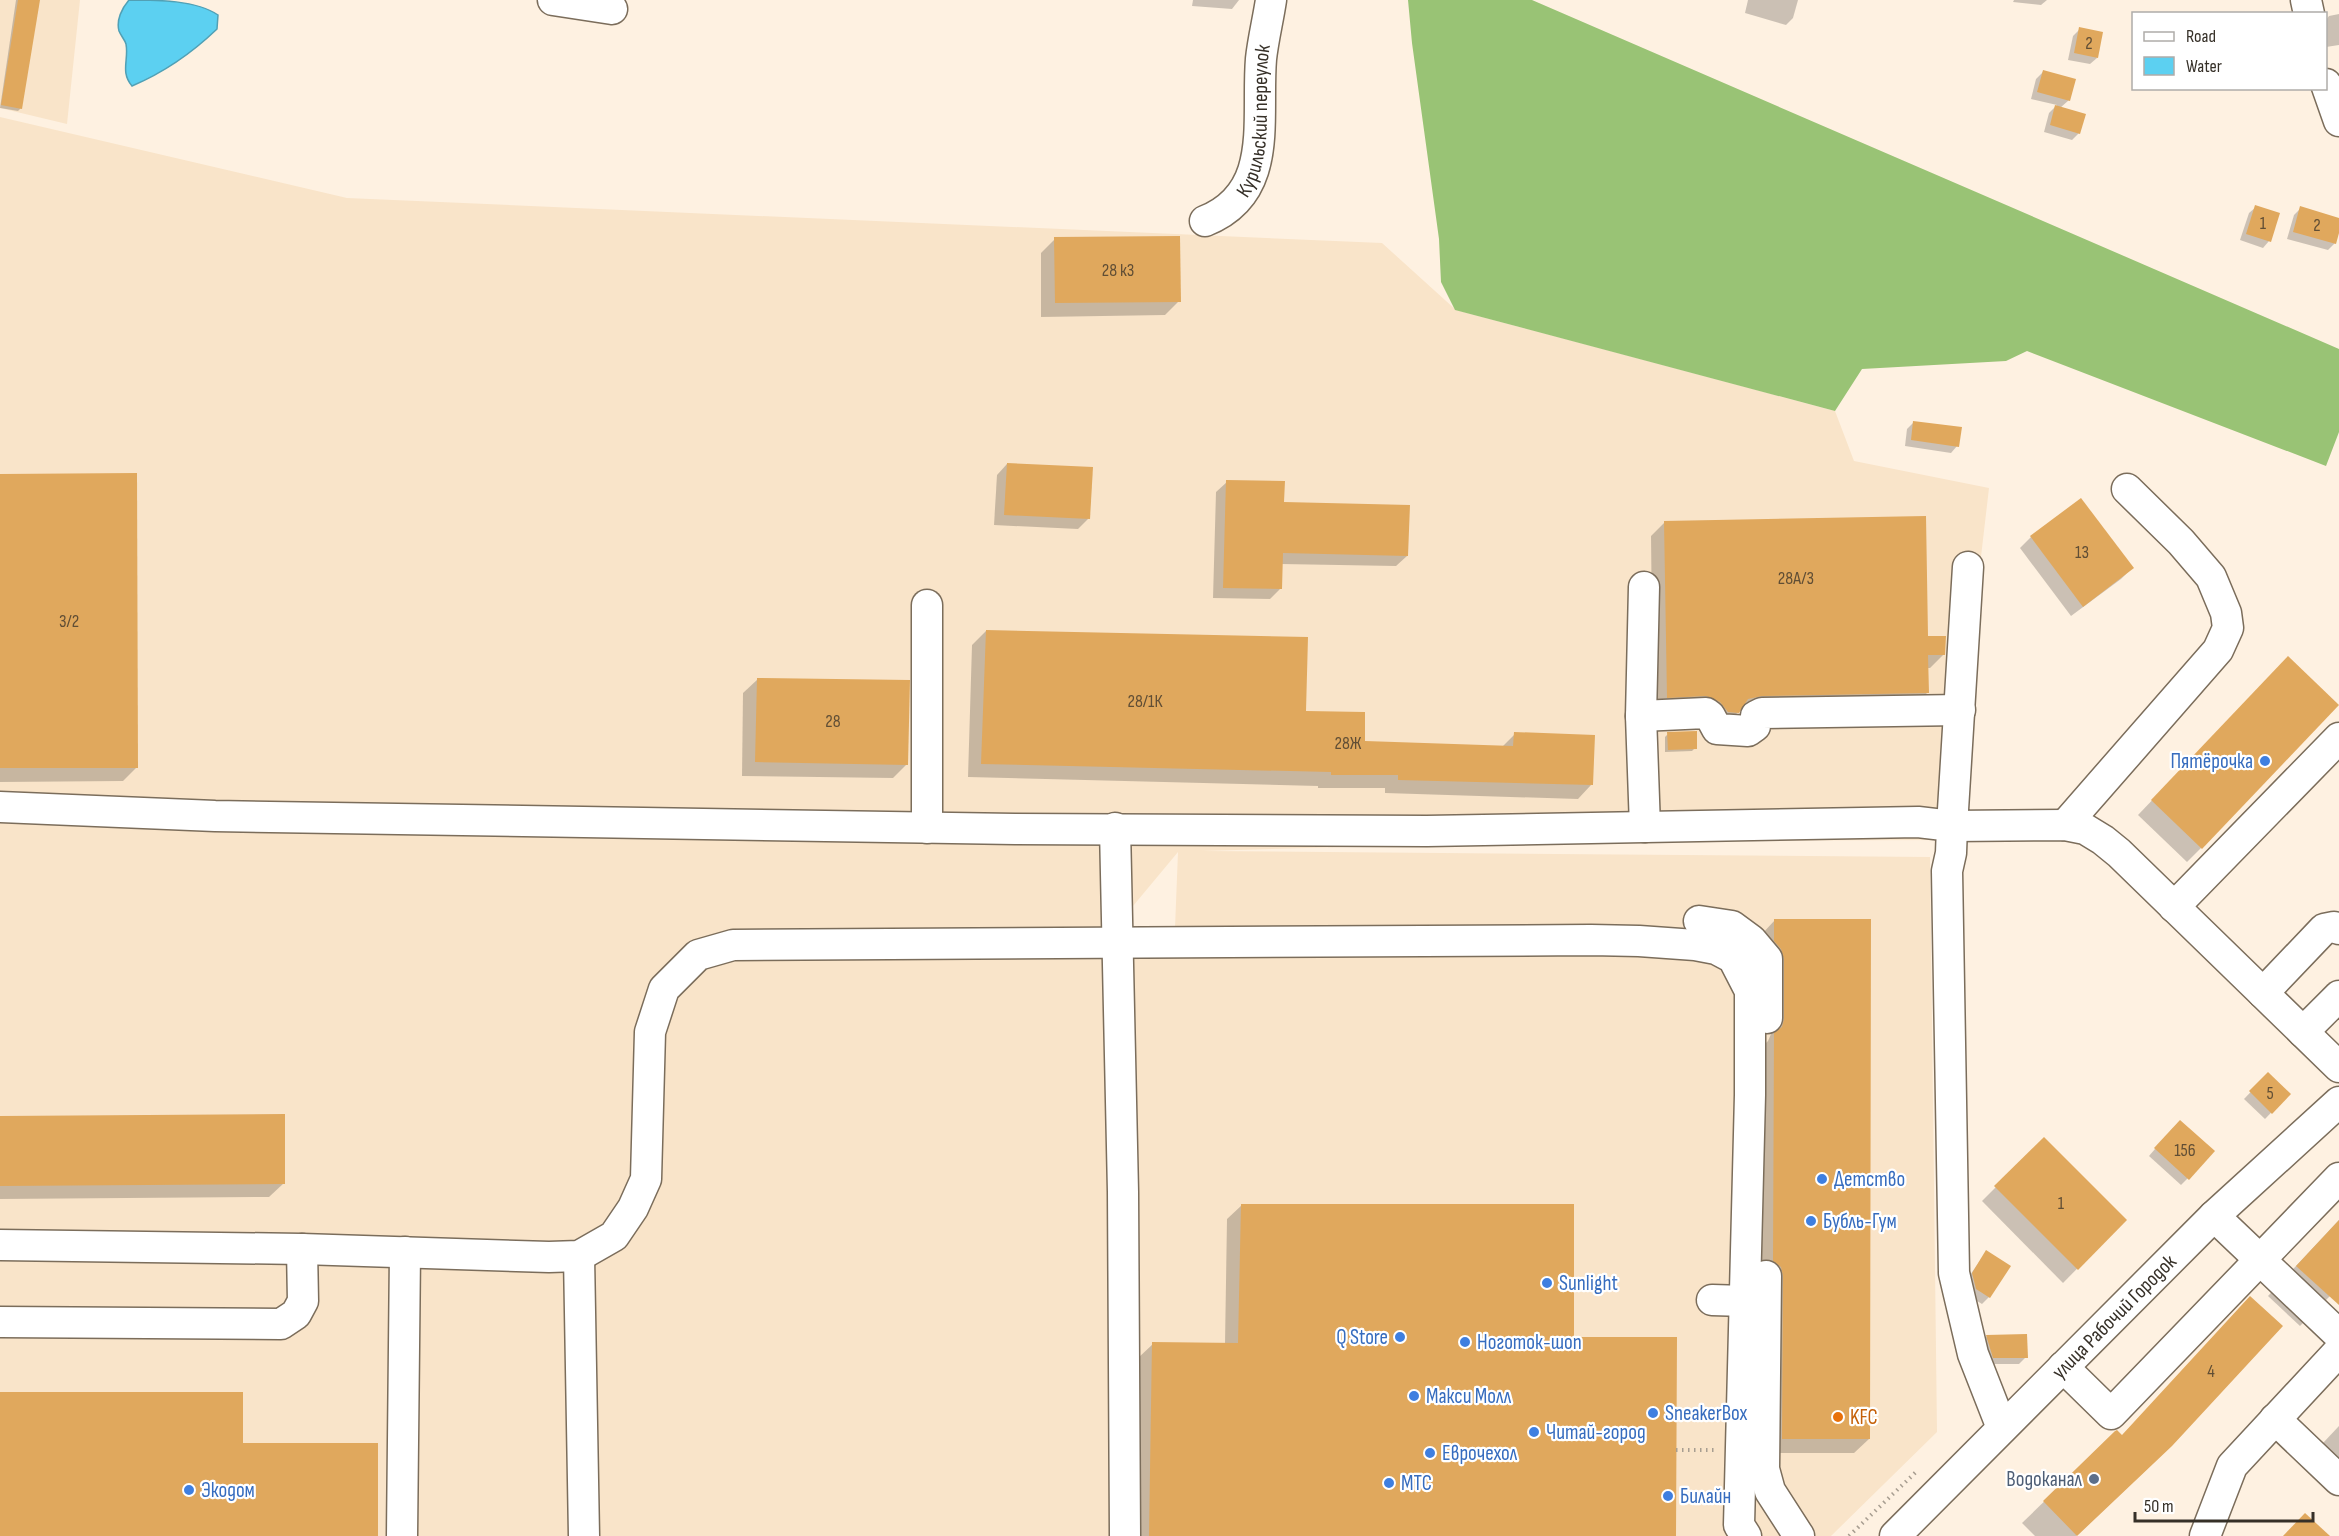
<svg xmlns="http://www.w3.org/2000/svg" width="2339" height="1536" viewBox="0 0 2339 1536" font-family="'Sofia Sans Condensed',sans-serif">
<style>
.built{fill:#f9e4c9;fill-rule:evenodd}
.forest{fill:#99c375}
.water{fill:#5cd0f1;stroke:#51a0b5;stroke-width:1.5}
.shadow{fill:#0003}
.building{fill:#e0a85d}
.lines{fill:none;stroke-linecap:round;stroke-linejoin:round}
.minor-casing{stroke:#7b6d5b;stroke-width:33}
.path{stroke:#a89e91;stroke-width:4;stroke-dasharray:1.5 4.5;stroke-linecap:butt}
.minor{stroke:#fff;stroke-width:30}
.shop-dot{fill:#3f7fe0;stroke:#fff;stroke-width:2}
.food-dot{fill:#e8710a;stroke:#fff;stroke-width:2}
.service-dot{fill:#5c6f8a;stroke:#fff;stroke-width:2}
.labels{text-anchor:middle;stroke-width:4.5;stroke-linejoin:round;paint-order:stroke}
.number-label{font-size:18px;fill:#604e35}
.street-label{font-size:21px;fill:#363028;stroke:#fff}
.shop-label{font-size:21px;fill:#366cbe;stroke:#fff;text-anchor:start}
.food-label{font-size:21px;fill:#c56008;stroke:#fff;text-anchor:start}
.service-label{font-size:21px;fill:#4e5e75;stroke:#fff;text-anchor:end}
</style>
<rect width="100%" height="100%" fill="#fef1e1"/>
<g class="built">
<path d="M0,0H80L67,124L0,108Z"/>
<path d="M0,117L347,198L1382,243L1456,310L1835,411L1854,461L1989,488L1948,840L1558,841L1201,851L1930,857L1937,1432L1831,1536H0ZM1178,852L1175,928L1113,930Z"/>
</g>
<path class="forest" d="M1408,0H1532L2339,349V432L2326,466L2027,351L2006,361L1862,369L1835,411L1455,310L1441,282L1439,239L1412,43Z"/>
<path class="water" d="M129,0C158,0 196,0 218,15L217,29C192,53 165,72 132,86C120,72 129,60 126,44C125,40 121,36 119,31C116,20 122,8 129,0Z"/>
<g class="shadow">
<path d="M16,0H39L21,108L18,111L0,108Z"/>
<path d="M1193,0H1239L1232,9L1192,6Z"/>
<path d="M1748,0H1798L1793,18L1786,25L1745,13Z"/>
<path d="M2014,0H2047L2041,5L2013,2Z"/>
<path d="M2339,14V45L2326,47V20L2329,16Z"/>
<path d="M2080,29L2097,58L2090,64L2068,60L2073,36Z"/>
<path d="M2043,72L2069,100L2060,108L2079,133L2072,140L2044,132L2049,113L2057,105L2031,99L2036,79Z"/>
<path d="M2256,207L2269,241L2263,248L2240,240L2249,213Z"/>
<path d="M2301,208L2339,219L2335,243L2328,250L2287,239L2294,215Z"/>
<path d="M1055,239L1179,301L1165,315L1041,317V253Z"/>
<path d="M1914,422L1957,446L1951,453L1905,446L1907,429Z"/>
<path d="M1007,464L1089,518L1078,529L994,525L997,475Z"/>
<path d="M0,475L137,767L123,781L0,782Z"/>
<path d="M1227,482L1283,503L1407,556L1396,566L1281,564L1280,589L1270,599L1213,598L1216,492Z"/>
<path d="M2081,500L2132,568L2121,579L2071,616L2020,548L2031,537Z"/>
<path d="M1665,522L1927,638L1944,654L1930,668H1927V693L1913,707L1747,709L1739,711L1724,727L1653,711L1651,536Z"/>
<path d="M986,631L1363,743L1502,747L1515,734L1591,785L1578,799L1385,793V788H1318V786L968,777L972,645Z"/>
<path d="M2274,673L2201,848L2187,862L2138,815Z"/>
<path d="M758,679L907,764L893,778L742,776L743,693Z"/>
<path d="M1668,734L1695,748L1692,751L1665,752V737Z"/>
<path d="M1775,920H1870L1869,1439L1854,1453H1768L1760,1275V1049L1768,1041L1771,1034V974L1761,935Z"/>
<path d="M2268,1074L2289,1094L2265,1119L2244,1099Z"/>
<path d="M0,1117L284,1183L269,1197L0,1199Z"/>
<path d="M2173,1128L2188,1178L2181,1185L2149,1156Z"/>
<path d="M2044,1139L2125,1220L2063,1283L1982,1201Z"/>
<path d="M1242,1205L1572,1338L1675,1536H1136L1138,1358L1153,1344H1225L1227,1219Z"/>
<path d="M2339,1220V1287L2300,1326L2268,1296Z"/>
<path d="M1986,1252L2009,1266L1989,1297L1982,1304L1969,1296L1966,1281Z"/>
<path d="M1987,1336L2026,1357L2019,1364H1987L1980,1343Z"/>
<path d="M2339,1426V1490L2307,1460Z"/>
<path d="M2116,1432L2149,1467L2076,1536H2035L2022,1523Z"/>
</g>
<g class="building">
<path d="M18,0H40L22,109L1,105Z"/>
<path d="M2079,27L2103,32L2098,58L2074,53Z"/>
<path d="M2043,70L2076,79L2070,101L2037,92Z"/>
<path d="M2055,105L2086,114L2080,134L2050,125Z"/>
<path d="M2255,205L2280,213L2271,242L2246,234Z"/>
<path d="M2300,206L2339,218V233L2336,244L2293,232Z"/>
<path d="M1180,236L1181,302L1055,303L1054,237Z"/>
<path d="M1913,421L1962,427L1959,447L1911,440Z"/>
<path d="M1007,463L1093,467L1090,519L1004,515Z"/>
<path d="M137,473L138,768H0V474Z"/>
<path d="M1226,480L1285,481L1284,502L1410,505L1408,556L1283,553L1282,589L1223,588Z"/>
<path d="M2081,498L2134,568L2083,607L2030,536Z"/>
<path d="M1926,516L1928,636H1946L1945,655H1928L1929,693L1762,696L1748,699L1739,713L1728,712L1720,702L1706,696L1667,698L1664,521Z"/>
<path d="M986,630L1308,637L1306,711L1365,712V741L1513,746L1514,732L1595,735L1593,785L1398,780V775H1331V772L981,764Z"/>
<path d="M2288,656L2339,705L2202,849L2151,800Z"/>
<path d="M757,678L910,680L908,765L755,762Z"/>
<path d="M1697,731V749L1668,750L1667,732Z"/>
<path d="M1774,919H1871L1870,1439H1782L1783,1276L1781,1267L1773,1261L1774,1033L1782,1027L1784,1019V959L1781,949L1774,941Z"/>
<path d="M2268,1072L2291,1094L2272,1114L2249,1091Z"/>
<path d="M285,1114V1184L0,1186V1116Z"/>
<path d="M2180,1120L2215,1151L2189,1180L2154,1148Z"/>
<path d="M2044,1137L2127,1220L2078,1270L1994,1186Z"/>
<path d="M1241,1204H1574V1337H1677L1676,1536H1149L1152,1342L1238,1343Z"/>
<path d="M2339,1220V1305L2296,1266Z"/>
<path d="M1986,1250L2011,1266L1990,1298L1976,1289L1972,1273Z"/>
<path d="M2250,1296L2283,1326L2172,1446L2077,1536L2043,1501L2115,1431L2117,1430L2122,1435Z"/>
<path d="M2027,1334L2028,1358H1993L1986,1335Z"/>
<path d="M0,1392H243V1443H378V1536H0Z"/>
<path d="M2305,1513L2330,1536H2283Z"/>
</g>
<g class="lines">
<g class="minor-casing">
<g id="minor">
<path d="M553,0L612,9"/>
<path d="M2306,0L2309,14"/>
<path d="M2326,84L2339,121"/>
<path id="s1" d="M1205,221C1275,193 1256,120 1261,59C1263,40 1268,20 1271,0"/>
<path d="M1968,567L1952,826L2065,825L2085,829L2103,840L2119,853L2263,993"/>
<path d="M1644,587L1641,716L1645,827"/>
<path d="M927,605V828"/>
<path d="M1641,716L1706,713L1710,716L1717,729L1748,731L1755,726L1756,716L1762,713L1960,710"/>
<path d="M0,807L215,816L1015,829L1427,831L1918,822L1952,826L1951,853L1947,871L1954,1273L1973,1354L2002,1428"/>
<path d="M2065,825L2218,650L2228,628L2226,613L2211,577L2181,542L2127,489"/>
<path d="M1115,828L1123,1192L1125,1536"/>
<path d="M2174,907L2339,738"/>
<path d="M1699,921L1732,926L1751,940L1767,959V1018"/>
<path d="M2339,929L2334,927L2324,929L2263,993L2339,1067"/>
<path d="M2303,1032L2339,996"/>
<path d="M2214,1216L2339,1335"/>
<path d="M0,1245L302,1249L549,1257L579,1256L614,1236L633,1208L646,1179L650,1032L664,989L698,955L733,945L1591,940L1639,941L1695,945L1716,949L1733,958L1750,991V1095L1739,1525L1746,1536"/>
<path d="M579,1256L584,1536"/>
<path d="M1766,1276L1764,1469L1770,1491L1799,1536"/>
<path d="M1712,1300L1745,1301"/>
<path d="M0,1322L281,1324L296,1314L303,1301L302,1249"/>
<path d="M2063,1367L2111,1414L2339,1178"/>
<path d="M2275,1419L2339,1480"/>
<path d="M402,1536L405,1252"/>
<path id="s2" d="M1895,1536L2214,1216L2339,1102"/>
<path d="M2205,1536L2232,1466L2339,1351"/>
</g>
</g>
<g class="path">
<path d="M1676,1450H1715"/>
<path d="M1849,1536L1916,1472"/>
</g>
<use href="#minor" class="minor"/>
</g>
<g class="shop-dot">
<circle cx="2265" cy="761" r="6"/>
<circle cx="1822" cy="1179" r="6"/>
<circle cx="1811" cy="1221" r="6"/>
<circle cx="1547" cy="1283" r="6"/>
<circle cx="1400" cy="1337" r="6"/>
<circle cx="1465" cy="1342" r="6"/>
<circle cx="1414" cy="1396" r="6"/>
<circle cx="1653" cy="1413" r="6"/>
<circle cx="1534" cy="1432" r="6"/>
<circle cx="1430" cy="1453" r="6"/>
<circle cx="1389" cy="1483" r="6"/>
<circle cx="189" cy="1490" r="6"/>
<circle cx="1668" cy="1496" r="6"/>
</g>
<circle class="food-dot" cx="1838" cy="1417" r="6"/>
<circle class="service-dot" cx="2094" cy="1479" r="6"/>
<g class="labels">
<g class="number-label">
<text x="2089" y="49">2</text>
<text x="2263" y="229">1</text>
<text x="2317" y="231">2</text>
<text x="1118" y="276">28 к3</text>
<text x="2082" y="558">13</text>
<text x="1796" y="584">28А/3</text>
<text x="69" y="627">3/2</text>
<text x="1145" y="707">28/1К</text>
<text x="833" y="727">28</text>
<text x="1348" y="749">28Ж</text>
<text x="2270" y="1099">5</text>
<text x="2185" y="1156">156</text>
<text x="2061" y="1209">1</text>
<text x="2211" y="1377">4</text>
</g>
<g class="street-label">
<text dy="7" stroke="none"><textPath href="#s1" startOffset="122">Курильский переулок</textPath></text>
<text dy="7" stroke="none"><textPath href="#s2" startOffset="310">улица Рабочий Городок</textPath></text>
</g>
<g class="shop-label">
<text x="2253" y="768" text-anchor="end">Пятёрочка</text>
<text x="1834" y="1186">Детство</text>
<text x="1823" y="1228">Бубль-Гум</text>
<text x="1559" y="1290">Sunlight</text>
<text x="1388" y="1344" text-anchor="end">Q Store</text>
<text x="1477" y="1349">Ноготок-шоп</text>
<text x="1426" y="1403">Макси Молл</text>
<text x="1665" y="1420">SneakerBox</text>
<text x="1546" y="1439">Читай-город</text>
<text x="1442" y="1460">Еврочехол</text>
<text x="1401" y="1490">МТС</text>
<text x="201" y="1497">Экодом</text>
<text x="1680" y="1503">Билайн</text>
</g>
<g class="food-label">
<text x="1850" y="1424">KFC</text>
</g>
<g class="service-label">
<text x="2082" y="1486">Водоканал</text>
</g>
</g>
<rect x="2132" y="12" width="195" height="78" fill="#ffffff" stroke="#afaca9" stroke-width="1.5"/>
<rect x="2144" y="32" width="30" height="9" fill="#ffffff" stroke="#afaca9" stroke-width="1.5"/>
<text x="2186" y="42" font-size="18" fill="#363028">Road</text>
<rect x="2144" y="57" width="30" height="18" fill="#5cd0f1" stroke="#afaca9" stroke-width="1.5"/>
<text x="2186" y="72" font-size="18" fill="#363028">Water</text>
<path d="M2135 1512v9h178v-9" fill="none" stroke="#363028" stroke-width="3"/>
<text x="2144" y="1512" font-size="18" fill="#363028" stroke="#ffffff" stroke-width="4.5" paint-order="stroke">50 m</text>
</svg>
